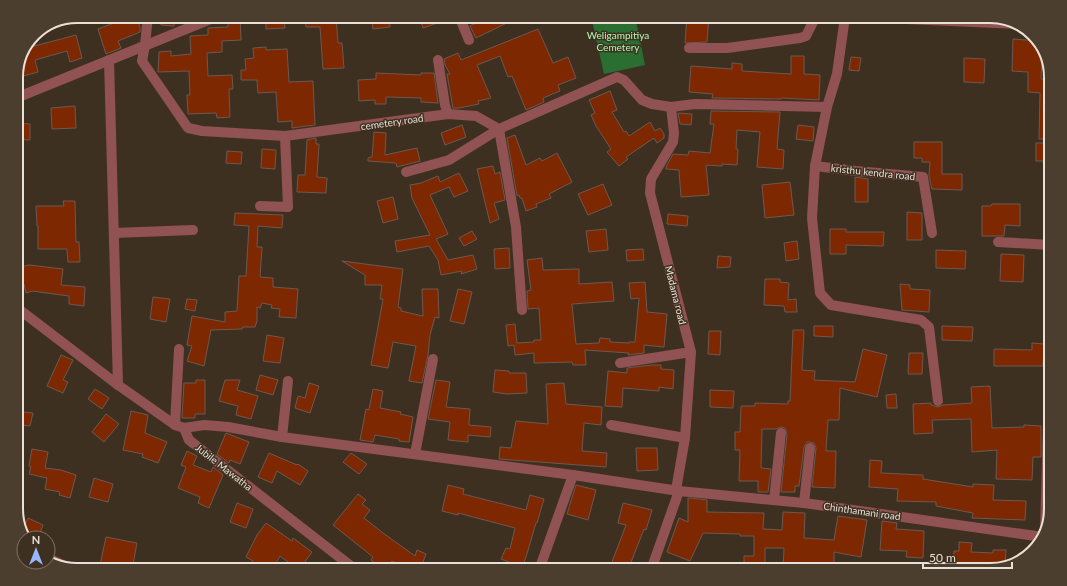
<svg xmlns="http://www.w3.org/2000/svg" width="1067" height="586" viewBox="0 0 1067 586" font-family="Lato,sans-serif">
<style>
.green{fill:#2a6e32}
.building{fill:#7d2800;stroke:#6e5850}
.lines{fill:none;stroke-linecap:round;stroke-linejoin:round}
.minor{stroke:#905252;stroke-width:10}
.labels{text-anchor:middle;stroke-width:3;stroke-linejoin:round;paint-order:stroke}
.park-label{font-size:10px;fill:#aefbb1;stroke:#3e3021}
.street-label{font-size:10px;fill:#e9e0d6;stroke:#3e3021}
.rim{fill:none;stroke:#e9e0d6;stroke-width:2}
</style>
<rect width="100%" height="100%" fill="#3e3021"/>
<path class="green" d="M591,16H635L645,65L604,74Z"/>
<g class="building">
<path d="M120,16H136L140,27V32L118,41L121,48L106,54L98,29L122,20Z"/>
<path d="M161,16H175L174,26L161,25Z"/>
<path d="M240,16L241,40L222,41V52L207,53L208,76L232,75L233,89H229L230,117L217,118L216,113L188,114L187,95H190L189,71L158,72L159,52L171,51V56L191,54L190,36L208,35V28L228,27V17Z"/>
<path d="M266,16H284L285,28L266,29Z"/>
<path d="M305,16H336L338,43H342L344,68L323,69L320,27H306Z"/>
<path d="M371,16H389L390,27L373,29Z"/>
<path d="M419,16H452V18L423,28Z"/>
<path d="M491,16H521L476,38L470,26Z"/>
<path d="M687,16H709L707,42L685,43Z"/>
<path d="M538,29L553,63L568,57L576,78L558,85L560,91L543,98L544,102L526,110L512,76L508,77L500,56L477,65L491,98L478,101L479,104L459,108H453L447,74H450L445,65L444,59L458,53L461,60Z"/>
<path d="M76,35L82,58L70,62L67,51L35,60L38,72L16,78V73L27,48Z"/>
<path d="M1013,39L1038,41L1043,46L1046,58H1042L1041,79H1051V139H1039L1040,93L1028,92V72L1012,71Z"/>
<path d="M266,47V50L287,49L289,82L313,81L315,125L292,128V121L278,122L276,92L258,93L257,80H241V70H246L245,59L254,58L253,48Z"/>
<path d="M791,56H804V74L820,75L819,100L782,98L781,99L712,98L713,94L689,92L691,66L732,69V63L742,64V71L791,74Z"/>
<path d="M851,57L861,58L859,71L849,70Z"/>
<path d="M964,58L985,59L984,83L964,82Z"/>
<path d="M376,73L421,75V73H434L438,103L421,102V98L386,97V104H375V100L359,101L358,80L376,79Z"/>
<path d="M610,91L617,110L612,112L624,132L626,131L629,136L650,122L655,131L660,128L664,134V138L657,143L654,138L626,157L628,159L619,166L607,152L611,149L596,126L591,115L595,113L589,100Z"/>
<path d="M75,106L76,128L52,129L51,108Z"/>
<path d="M711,111L780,112L777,149L784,150L783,169L757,167L760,132L737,130L736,149H738L737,165L722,164V166L706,165L709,195L681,197L679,170L666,169V167L673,154L688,155L689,151L710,153L714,124H710Z"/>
<path d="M678,113L692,114L691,125L680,124Z"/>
<path d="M16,123L30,124V140L16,139Z"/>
<path d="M462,125L466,137L445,145L441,133Z"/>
<path d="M798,125L814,127L813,141L796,139Z"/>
<path d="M374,132L386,133L385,155L417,148L420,161L397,167L396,163L368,161V158L372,157Z"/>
<path d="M515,135L526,165L540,158L542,161L557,153L572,182L549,194L551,198L536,204L537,207L526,211L522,198H520L519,195L517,196L507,138Z"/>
<path d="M316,138V144H319L317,177L327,178L326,193L297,192L298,175H305L307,140Z"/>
<path d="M914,142H942V174H962V190L932,189L929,176L930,162H922V158H914Z"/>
<rect x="1036" y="143" width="10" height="18"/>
<path d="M262,149L276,150L275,169L261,168Z"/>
<path d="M227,151L242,152L241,164L226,163Z"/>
<path d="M493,166L495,174L500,172L505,200L494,203L499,219L490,223L477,169Z"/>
<path d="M459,173L468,191L454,197L449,187L430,195L448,234L436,239L448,260L473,255L477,269L461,274L462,271L441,275L438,260L429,246L397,252L395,241L430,235L412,198L410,185L421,183L438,176L440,182Z"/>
<path d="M855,177L868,179V202H855Z"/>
<path d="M790,182L794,215L765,218L762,185Z"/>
<path d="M603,184L612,205L588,215L578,194Z"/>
<path d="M393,197L398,219L383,223L377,201Z"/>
<path d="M63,201H75L76,242H79L80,262H68L67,249H38V226H37L36,206H64Z"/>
<path d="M992,204H1020V226L1005,225L1004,236H982V206H991Z"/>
<path d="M907,212L922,213V240H907Z"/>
<path d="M235,213L283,215L282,228L258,226L257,247H262L260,277L273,278V287L298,289L296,318L279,317L280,309L271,308L272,305L262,303L260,308L257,307V321L255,327H243L242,329L211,330L204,366L187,361L192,346L187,345L192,316L225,322V312L237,311L239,276H246L249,226L234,225Z"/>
<path d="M668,214L688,216L687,226L667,224Z"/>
<path d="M606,229L608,250L589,252L586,231Z"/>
<path d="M830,229H846V232H884L883,246L846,245V254H830Z"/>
<path d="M472,231L477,239L464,246L459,238Z"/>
<path d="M797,241L799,259L786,261L784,243Z"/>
<path d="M509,248L510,268L495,269L494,249Z"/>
<path d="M643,249L644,260L627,261L626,250Z"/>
<path d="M936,250L966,251L965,269L936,268Z"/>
<path d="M1001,254L1024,255L1023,282L1000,281Z"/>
<path d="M718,256L731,257L730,267L717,268Z"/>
<path d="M542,258L543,270L579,269V284L612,282L614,301L572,304L576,344L599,343L600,338L610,339V342L629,343V342H635L639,298L631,299L629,283L645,282L647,312L667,314L664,347L644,345V353L628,355L629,353L585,350L586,365H573L572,362L534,363V353L515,355L514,345L508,346L506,325L515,324L517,343L534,342V340H541L539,308L528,309L527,291L531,290L527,260Z"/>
<path d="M342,261L403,269L398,307L401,308V311L423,316L422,289H438L439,318L435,317L430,335L428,355L422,383L409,381L416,346L393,342L388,368L371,365L383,299H380L382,285H365V275Z"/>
<path d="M29,265L63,269L61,285L85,287L84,306L69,304V296L32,291L26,293L24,284L16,286V268Z"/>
<path d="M765,279H780V282L789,283L788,300L796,299L797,312H785L784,306L764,305Z"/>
<path d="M900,284L910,285V289L930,290L929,312L902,310Z"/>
<path d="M458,289L472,292L464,324L450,321Z"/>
<path d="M153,297L170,299L166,322L150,319Z"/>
<path d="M187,299L197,300L195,311L185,309Z"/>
<path d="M814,326H833V337L814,336Z"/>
<path d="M942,326L973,327L972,341L942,340Z"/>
<path d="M793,330H804L802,370L815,371L814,380L855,382L863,349L887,355L877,397L840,388L839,420H828L826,451H836L835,488L812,487L816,448L814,443L810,442H807L804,447L799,486H795V492H781L787,434L785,428L781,427L776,429H762L761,468L771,469L768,492H758V481H739L740,450H735V432H740L741,406H755V403L788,404V401H790Z"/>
<path d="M709,331H721L720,355L708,354Z"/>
<path d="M267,335L284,338L280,363L263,361Z"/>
<path d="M1032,343L1044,344L1043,366H994V349L1032,350Z"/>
<path d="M909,353H923L922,374H908Z"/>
<path d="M61,355L73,360L63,380L68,382L63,393L47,386Z"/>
<path d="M652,365H661V369L674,370L673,389L659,387V391L623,388L622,407L605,406L608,371L627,373V368Z"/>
<path d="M495,370L509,371V373H526L527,393L507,394L493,392Z"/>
<path d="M260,375L278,380L273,395L256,390Z"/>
<path d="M196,380H205V414H195V418H182L184,383H196Z"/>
<path d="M225,380H240L237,390L258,396L251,419L236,415L238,406L219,401Z"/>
<path d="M436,380L450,382L446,407L470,409L469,425L491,427L490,437L468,435V442L448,440L450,422L428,419Z"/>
<path d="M309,383L319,386L310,413L295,408L298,396L305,398Z"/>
<path d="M564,383L566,404L602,407L601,425L584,423L582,451L607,453L606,467L499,459L500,447L511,448L516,421L548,424L546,384Z"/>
<path d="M990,386L992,428L1024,427V425L1041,426V457H1033L1032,480L996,479L997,450L972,452L971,419L932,420L933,433L914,434L913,404L931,403V405L938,407L943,405L972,403L971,387Z"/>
<path d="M95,389L109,398L102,409L88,399Z"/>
<path d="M373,389L383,391L380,408L401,412L400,414L413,417L409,442L399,441V439L375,435L373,442L360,440L366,409L369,410Z"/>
<path d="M710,390L734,391L733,408L710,407Z"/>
<path d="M896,394L897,408H887L886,395Z"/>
<path d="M131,411L148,415L145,433L167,442L158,463L142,457L143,454L123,450Z"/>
<path d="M23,412L33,413L30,426L20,425Z"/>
<path d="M106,414L119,424L104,442L92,432Z"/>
<path d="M226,433L249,442L240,464L230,460L229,463L217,454Z"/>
<path d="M636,448H657L658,470L637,471Z"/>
<path d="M32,449L48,452L45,468L61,470L76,475L70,498L59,495L60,492L45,489L47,478L29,474L31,467L29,466Z"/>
<path d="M187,451L197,456L193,465L211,472L213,467L223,475L209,508L198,503L200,497L178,488L186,467L181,465Z"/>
<path d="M269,453L297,465L298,464L308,471L300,485L277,471L272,483L258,477Z"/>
<path d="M351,453L367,464L359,474L343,462Z"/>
<path d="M870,460L882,461L881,473L923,475V479L973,487V484L994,485L993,500L1026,501L1025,520L972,518L973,513L936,506V502L897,501L898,489L869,487Z"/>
<path d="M94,478L113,484L108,502L89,497Z"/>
<path d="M448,485L464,489L463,494L526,510L530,495L544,499L537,523H536L526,557L522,567L501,559L506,548L510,549L515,528L458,513V515L442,511Z"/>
<path d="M576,485L596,490L588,520L567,514Z"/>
<path d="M358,494L366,500L362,504L370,510L364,518L383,533L415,556L417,550L426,554L423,562L439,570H412L392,561L385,570L371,560L373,557L333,525Z"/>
<path d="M688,498L707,500V512L764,513L763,529L782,530L783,512L805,513L804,538L834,540L838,516L867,520L861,557L834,552V570H783L784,548H765V570H744V556H754V536H740V534L703,533L690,561L667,552L679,518L688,522Z"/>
<path d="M237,503L253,509L246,528L230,522Z"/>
<path d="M623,503L652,510L646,530L644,529L628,570H609L626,525L618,523Z"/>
<path d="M28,518L43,525L38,538H29L24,536L22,531Z"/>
<path d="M882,521L897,523L896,529L924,531L923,558L906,557L907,551L880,550Z"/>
<path d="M266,523L292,541L293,538L312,552L299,570L280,556L272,570H248L253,561L246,557L257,535Z"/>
<path d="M106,537L137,543L132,570H99Z"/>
<path d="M959,542L972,543L971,552L993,553V550H1006L1005,566L990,570H953L954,551H959Z"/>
</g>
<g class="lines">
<g class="minor">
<path d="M148,16L145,45L142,61L188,128L202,131L285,136L448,114L476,116L499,129L617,77L624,80L642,100L652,104L671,107L695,104L827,107"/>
<path d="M459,16L469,40"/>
<path d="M839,16L1019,24"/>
<path d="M845,17L837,74L827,107L815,166L812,218L820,293L831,305L921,320L929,327L938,401"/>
<path d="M689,48H727L800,38L806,36L816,16"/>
<path d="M109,60L118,385"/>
<path d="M438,60L445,105L448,114"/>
<path d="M16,98L218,16"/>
<path d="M671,107L674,133L673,142L651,179L650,193L691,352L685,438L676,490"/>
<path d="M815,166L856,171L923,177L932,233"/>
<path d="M406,172L449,160L499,129L516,227L522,310"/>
<path d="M260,206L288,207L285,136"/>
<path d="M114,233L193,230"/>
<path d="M998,242L1051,245"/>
<path d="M16,307L118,385L175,425L184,428L189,440L356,570"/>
<path d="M620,363L691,352"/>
<path d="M175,425L179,349"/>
<path d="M611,425L685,438"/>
<path d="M184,428L204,425L228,427L282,437L573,475L679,491L804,503L1043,537"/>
<path d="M282,437L288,381"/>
<path d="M415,454L433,359"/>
<path d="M774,500L781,433"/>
<path d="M804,503L810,448"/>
<path d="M1045,532L1049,387"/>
<path d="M48,558L67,567"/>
<path d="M539,570L573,475"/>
<path d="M651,570L679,491"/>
</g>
</g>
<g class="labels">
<g class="park-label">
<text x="618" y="39">Weligampitiya<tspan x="618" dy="12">Cemetery</tspan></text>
</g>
<g class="street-label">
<text transform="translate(392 122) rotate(-8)" y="4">cemetery road</text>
<text transform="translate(873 172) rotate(6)" y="4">kristhu kendra road</text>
<text transform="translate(676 295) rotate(76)" y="4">Madama road</text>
<text transform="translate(224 467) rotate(38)" y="4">Jubile Mawatha</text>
<text transform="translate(862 511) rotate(8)" y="4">Chinthamani road</text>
</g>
</g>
<path d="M0 0H1067V586H0ZM77 23H990A54 54 0 0 1 1044 77V509A54 54 0 0 1 990 563H77A54 54 0 0 1 23 509V77A54 54 0 0 1 77 23Z" fill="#4c3e2f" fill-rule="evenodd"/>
<path class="rim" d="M77 23H990A54 54 0 0 1 1044 77V509A54 54 0 0 1 990 563H77A54 54 0 0 1 23 509V77A54 54 0 0 1 77 23Z"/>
<g transform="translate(36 550)"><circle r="19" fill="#3e3021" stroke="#827669"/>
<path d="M0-3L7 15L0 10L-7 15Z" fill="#97b6fd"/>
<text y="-6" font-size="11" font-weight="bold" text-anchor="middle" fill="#e9e0d6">N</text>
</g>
<path d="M923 562v6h89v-6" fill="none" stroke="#e9e0d6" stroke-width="2"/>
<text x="929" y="562" font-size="12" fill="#e9e0d6" stroke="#3e3021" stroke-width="3" paint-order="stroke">50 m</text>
</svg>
